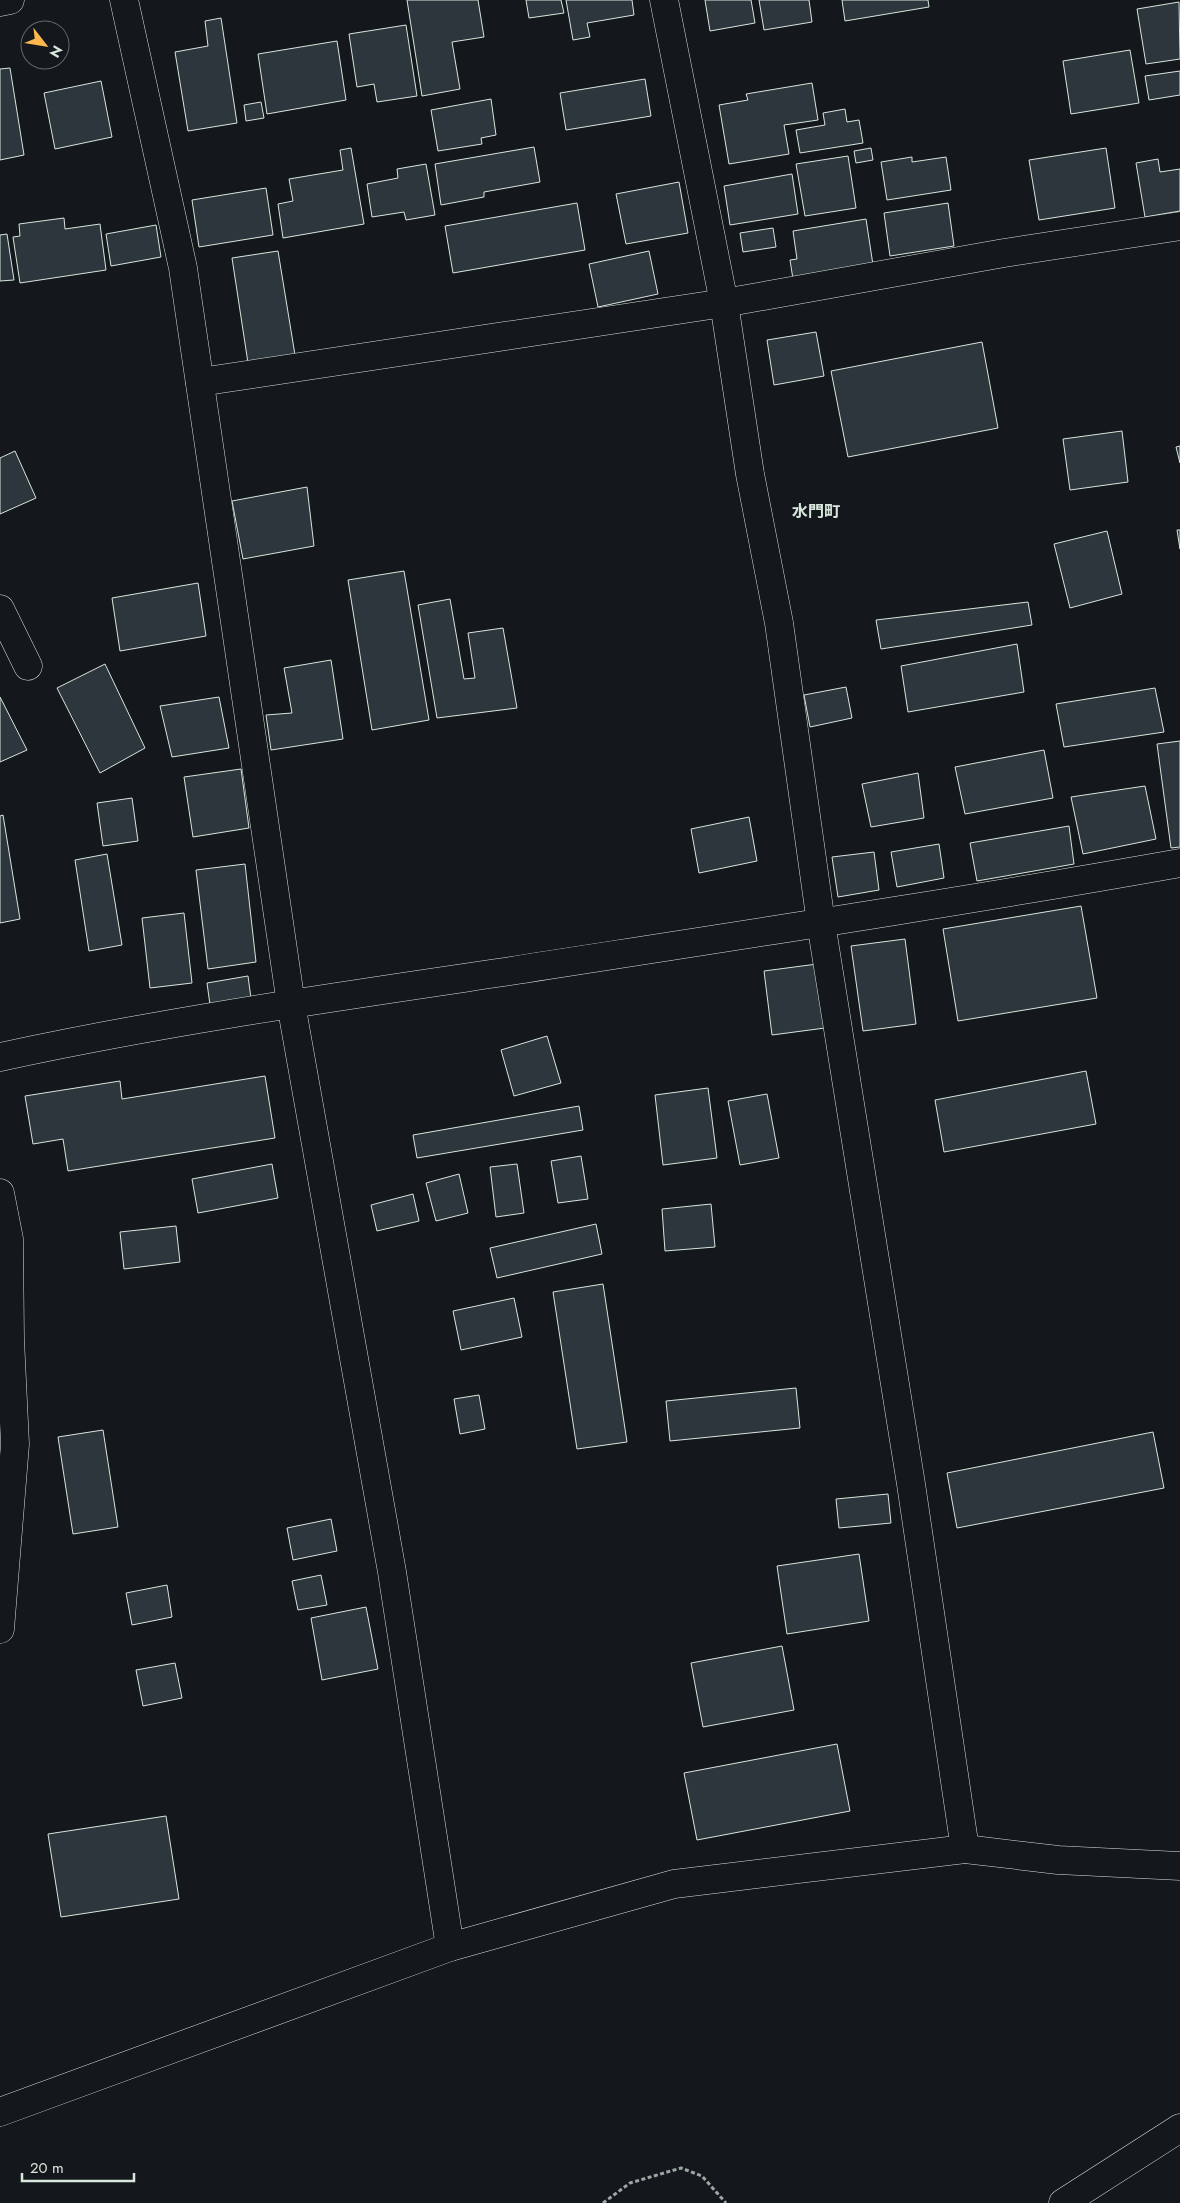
<svg xmlns="http://www.w3.org/2000/svg" width="1180" height="2203" viewBox="0 0 1180 2203" font-family="Jost,'Noto Sans JP',sans-serif">
<style>
.building{fill:#2c363c;stroke:#d8e6dc}
.lines{fill:none;stroke-linecap:round;stroke-linejoin:round}
.street-casing{stroke:#d8e6dc;stroke-width:29}
.primary-casing{stroke:#d8e6dc;stroke-width:29}
.path{stroke:#9da8a2;stroke-width:3;stroke-dasharray:4 2.5;stroke-linecap:butt}
.street{stroke:#14181c;stroke-width:28}
.primary{stroke:#14181c;stroke-width:28}
.labels{text-anchor:middle;stroke-width:4;stroke-linejoin:round;paint-order:stroke}
.quarter-label{font-size:16px;font-weight:bold;fill:#d8e6dc;stroke:#14181c}
</style>
<rect width="100%" height="100%" fill="#14181c"/>
<g class="building">
<path d="M407,0H478L484,37L452,42L460,89L422,96Z"/>
<path d="M526,0H561L564,13L529,18Z"/>
<path d="M566,0H632L634,15L587,23L590,37L573,40Z"/>
<path d="M705,0H751L755,23L710,31Z"/>
<path d="M759,0H809L812,22L764,30Z"/>
<path d="M842,0H928L929,7L845,21Z"/>
<path d="M1179,2L1180,59L1146,64L1137,9Z"/>
<path d="M221,18L237,123L188,131L175,52L208,46L205,21Z"/>
<path d="M406,25L417,96L377,102L374,84L357,87L349,34Z"/>
<path d="M337,41L346,100L267,114L258,54Z"/>
<path d="M1130,50L1139,103L1071,114L1063,61Z"/>
<path d="M10,68L24,155L0,160V69Z"/>
<path d="M1180,71V95L1149,100L1145,76Z"/>
<path d="M645,79L651,116L566,130L560,93Z"/>
<path d="M101,81L112,137L55,149L44,93Z"/>
<path d="M812,83L818,120L784,125L789,154L729,164L719,105L748,100L746,94Z"/>
<path d="M491,99L496,135L481,138L482,144L438,151L431,110Z"/>
<path d="M261,102L264,118L246,121L244,105Z"/>
<path d="M845,109L847,122L859,120L863,143L800,153L796,130L825,125L823,113Z"/>
<path d="M534,147L540,182L484,192V197L441,205L435,164Z"/>
<path d="M351,148L364,224L283,238L278,204L293,201L289,179L343,170L340,150Z"/>
<path d="M871,148L873,160L856,163L854,151Z"/>
<path d="M1106,148L1115,208L1039,220L1029,160Z"/>
<path d="M848,156L856,208L805,216L796,164Z"/>
<path d="M912,157V162L946,157L951,190L887,200L881,162Z"/>
<path d="M1158,159L1160,172L1180,169V211L1145,217L1136,163Z"/>
<path d="M426,164L435,215L406,220L404,212L372,217L367,184L398,178L397,169Z"/>
<path d="M792,174L798,214L730,225L724,186Z"/>
<path d="M679,182L688,233L626,244L616,194Z"/>
<path d="M266,188L273,235L199,247L192,200Z"/>
<path d="M577,203L585,250L453,273L445,226Z"/>
<path d="M948,203L954,246L890,256L884,213Z"/>
<path d="M64,218L65,229L100,224L106,270L20,283L13,237L20,236L19,224Z"/>
<path d="M866,219L873,265L793,279L790,260L797,259L793,231Z"/>
<path d="M156,225L161,257L111,266L106,234Z"/>
<path d="M773,228L776,247L743,252L740,233Z"/>
<path d="M7,234L14,280L0,281V235Z"/>
<path d="M278,251L295,355L248,363L232,258Z"/>
<path d="M649,251L658,294L598,307L589,264Z"/>
<path d="M816,332L824,376L774,385L767,340Z"/>
<path d="M982,342L998,428L848,457L831,371Z"/>
<path d="M1122,431L1128,482L1070,490L1063,439Z"/>
<path d="M1180,446V463L1176,447Z"/>
<path d="M15,451L36,498L0,514V458Z"/>
<path d="M307,487L314,546L243,559L232,501Z"/>
<path d="M1177,530H1180V549Z"/>
<path d="M1107,531L1122,594L1070,608L1054,544Z"/>
<path d="M404,571L429,720L372,730L348,580Z"/>
<path d="M198,583L206,636L120,651L112,598Z"/>
<path d="M450,599L464,679L475,678L468,633L503,628L517,708L437,718L418,605Z"/>
<path d="M1028,602L1032,625L881,649L876,620Z"/>
<path d="M1017,644L1024,692L908,712L901,666Z"/>
<path d="M331,660L343,739L271,750L266,715L292,713L284,668Z"/>
<path d="M105,664L145,748L100,773L57,688Z"/>
<path d="M846,687L852,718L810,727L804,695Z"/>
<path d="M1155,688L1164,732L1064,747L1056,704Z"/>
<path d="M0,697L27,750L0,762Z"/>
<path d="M219,697L229,748L172,757L160,706Z"/>
<path d="M1180,741V847L1171,848L1157,744Z"/>
<path d="M1044,750L1053,798L965,814L955,767Z"/>
<path d="M241,769L249,828L193,837L184,777Z"/>
<path d="M918,773L924,818L871,827L862,784Z"/>
<path d="M1145,786L1156,839L1083,854L1071,797Z"/>
<path d="M132,798L138,841L103,846L97,803Z"/>
<path d="M3,815L20,919L0,923V816Z"/>
<path d="M749,817L757,861L699,873L691,829Z"/>
<path d="M1069,826L1074,864L977,881L970,843Z"/>
<path d="M939,844L944,878L897,887L891,852Z"/>
<path d="M874,852L879,890L838,897L832,857Z"/>
<path d="M107,854L122,945L89,951L75,860Z"/>
<path d="M245,864L256,962L208,969L196,870Z"/>
<path d="M1081,906L1097,998L958,1021L943,929Z"/>
<path d="M184,913L192,983L150,988L142,918Z"/>
<path d="M905,939L916,1024L863,1031L851,946Z"/>
<path d="M817,964L825,1028L772,1035L764,971Z"/>
<path d="M248,976L252,1006L211,1012L207,983Z"/>
<path d="M547,1036L561,1083L514,1096L501,1050Z"/>
<path d="M1086,1071L1096,1124L944,1152L935,1100Z"/>
<path d="M265,1076L275,1138L68,1171L63,1139L33,1144L25,1096L120,1081L122,1099Z"/>
<path d="M708,1088L717,1158L663,1165L655,1095Z"/>
<path d="M767,1094L779,1158L740,1165L728,1101Z"/>
<path d="M579,1106L583,1130L417,1158L413,1135Z"/>
<path d="M581,1156L588,1199L558,1203L551,1161Z"/>
<path d="M272,1164L278,1198L198,1213L192,1179Z"/>
<path d="M517,1164L524,1213L496,1217L490,1167Z"/>
<path d="M459,1174L468,1213L436,1221L426,1183Z"/>
<path d="M413,1194L419,1221L377,1231L371,1205Z"/>
<path d="M711,1204L715,1247L665,1251L662,1209Z"/>
<path d="M596,1224L602,1254L497,1278L490,1248Z"/>
<path d="M176,1226L180,1262L124,1269L120,1232Z"/>
<path d="M603,1284L627,1442L577,1449L553,1292Z"/>
<path d="M514,1298L522,1337L461,1350L453,1311Z"/>
<path d="M796,1388L800,1428L670,1441L666,1401Z"/>
<path d="M479,1395L485,1429L460,1434L454,1399Z"/>
<path d="M103,1430L118,1527L73,1534L58,1437Z"/>
<path d="M1153,1432L1164,1488L957,1528L947,1473Z"/>
<path d="M888,1494L891,1523L839,1528L836,1499Z"/>
<path d="M331,1519L337,1551L293,1560L287,1528Z"/>
<path d="M859,1554L869,1621L787,1634L777,1566Z"/>
<path d="M321,1575L327,1605L298,1610L292,1581Z"/>
<path d="M167,1585L172,1617L132,1625L126,1593Z"/>
<path d="M366,1607L378,1669L322,1680L311,1618Z"/>
<path d="M782,1646L794,1710L703,1727L691,1663Z"/>
<path d="M175,1663L182,1698L143,1706L136,1670Z"/>
<path d="M837,1744L850,1811L697,1840L684,1773Z"/>
<path d="M166,1816L179,1899L61,1917L48,1834Z"/>
</g>
<g class="lines">
<g class="street-casing">
<g id="street">
<path d="M124,0L183,268L291,1004L392,1572L450,1947L674,1884L965,1849L1058,1860L1180,1866"/>
<path d="M664,0L724,303L750,474L779,623L821,923L911,1484L965,1849"/>
<path d="M200,382L724,303L1004,253L1180,226"/>
<path d="M0,609L28,666"/>
<path d="M0,1057C166,1021 335,997 504,972C729,937 955,903 1180,863"/>
<path d="M0,1193L9,1239L10,1339L15,1444L0,1629"/>
<path d="M0,2112L450,1947"/>
<path d="M1063,2203L1180,2128"/>
</g>
</g>
<g class="primary-casing">
<path id="primary" d="M0,2L10,0"/>
</g>
<path class="path" d="M603,2203L630,2183L681,2168L702,2176L726,2203"/>
<use href="#street" class="street"/>
<use href="#primary" class="primary"/>
</g>
<g class="labels">
<g class="quarter-label">
<text x="816" y="517">水門町</text>
</g>
</g>
<g transform="translate(45 45) rotate(121)"><circle r="24" fill="#14181c" stroke="#626a69"/>
<path d="M0-4L9 19L0 12L-9 19Z" fill="#ffb74d"/>
<text y="-8" font-size="14" font-weight="bold" text-anchor="middle" fill="#d8e6dc">N</text>
</g>
<path d="M22 2173v8h112v-8" fill="none" stroke="#d8e6dc" stroke-width="2.5"/>
<text x="30" y="2173" font-size="15" fill="#d8e6dc" stroke="#14181c" stroke-width="4" paint-order="stroke">20 m</text>
</svg>
